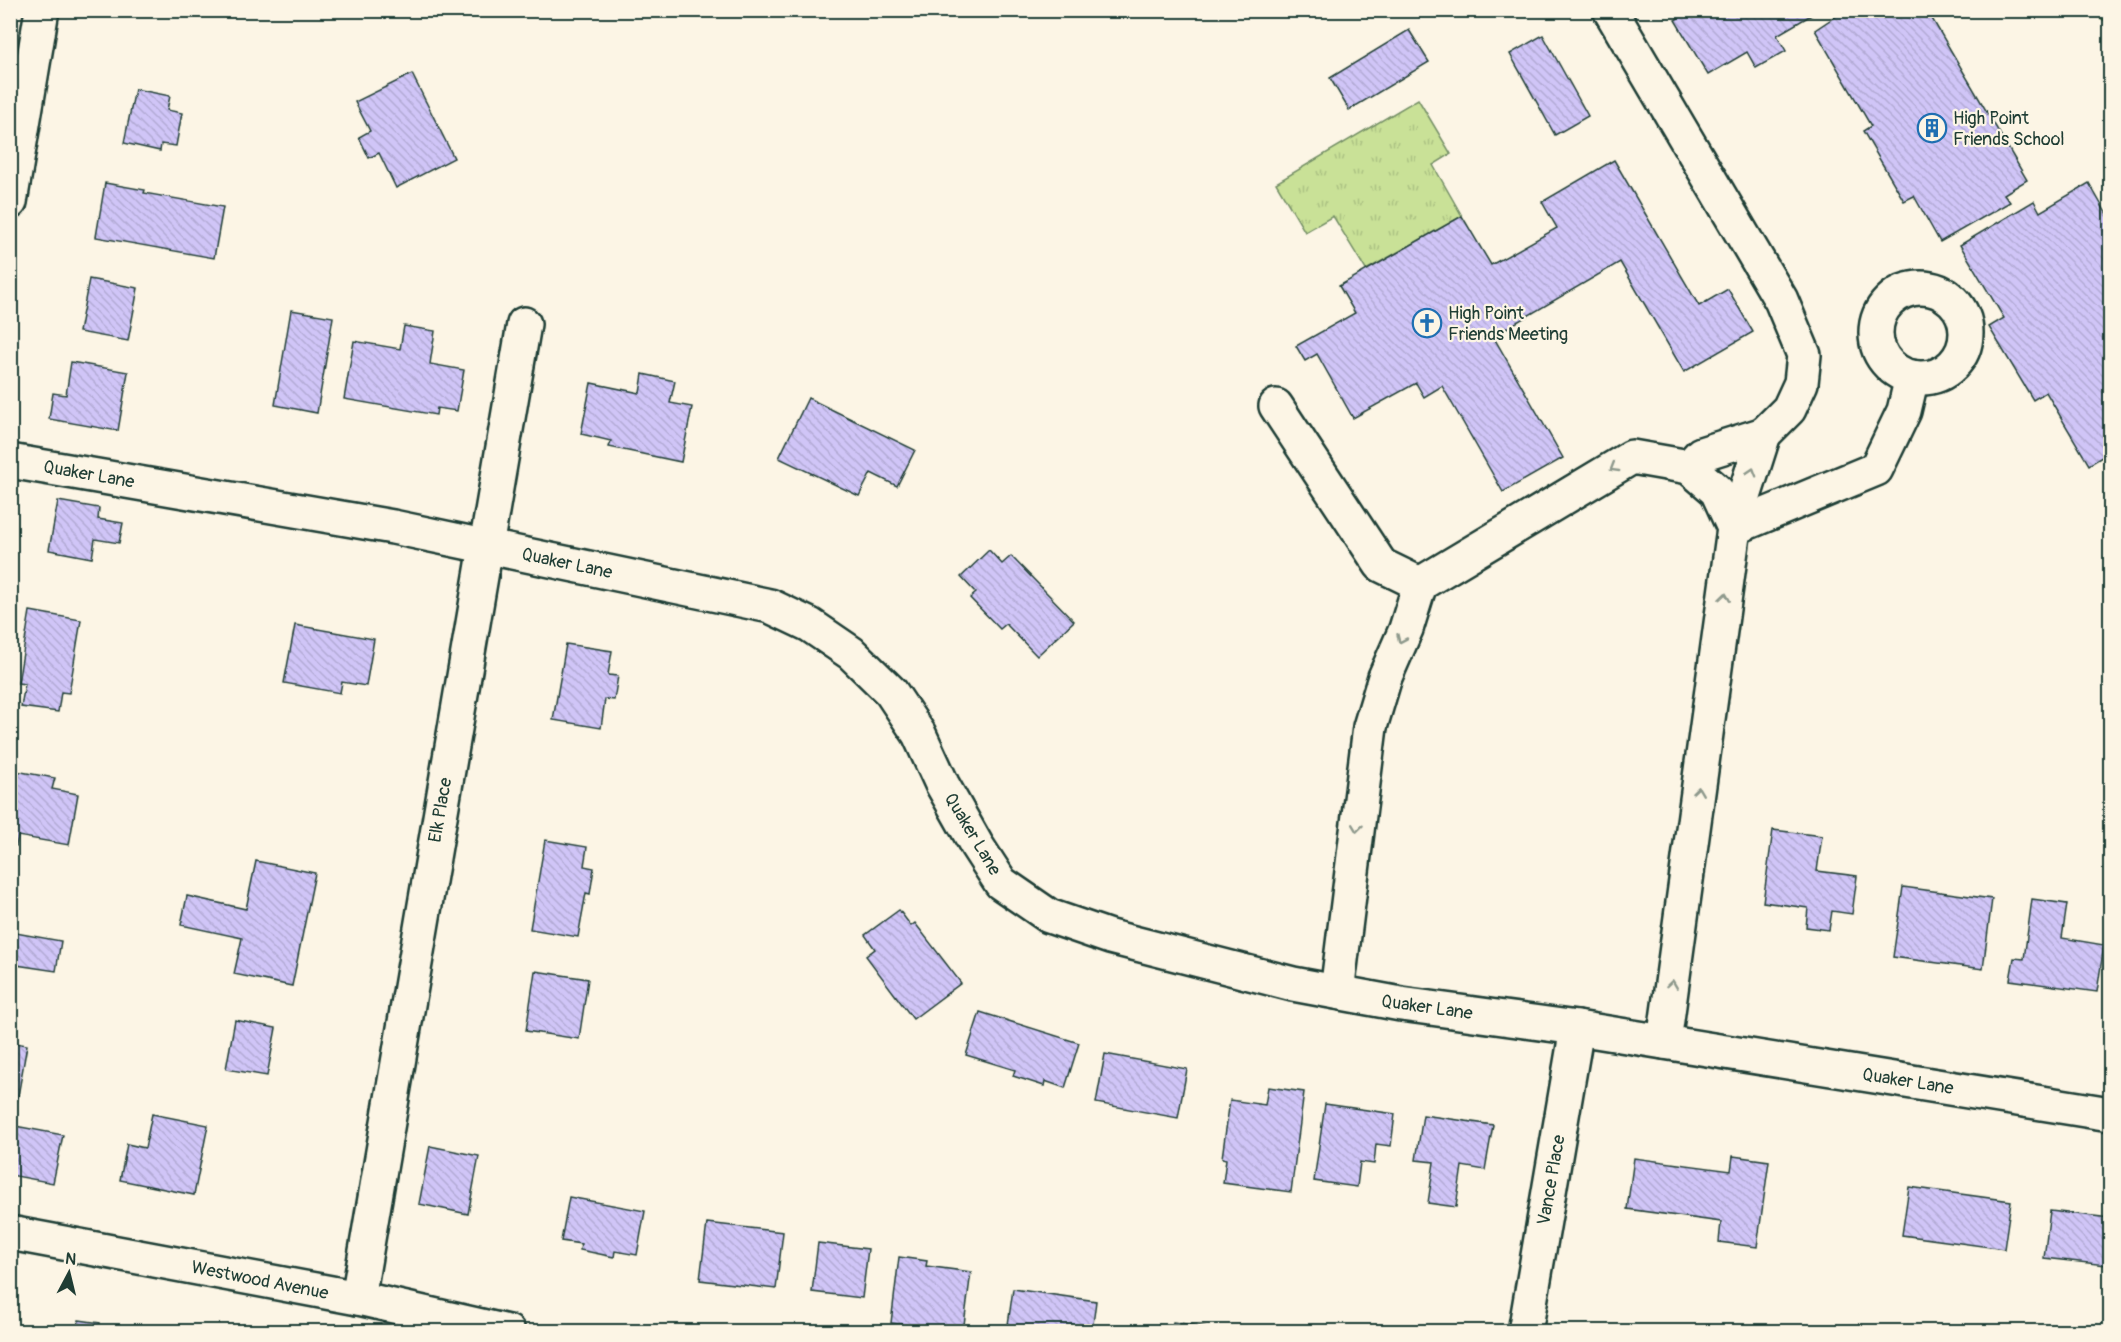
<svg xmlns="http://www.w3.org/2000/svg" width="2121" height="1342" viewBox="0 0 2121 1342" font-family="Pangolin,sans-serif">
<style>
.grass{fill:url(#grass-tufts);stroke:#748f66;stroke-width:1.5}
.building{fill:url(#building-back-hatch);stroke:#1f3d34;stroke-width:1.5}
.lines{fill:none;stroke-linecap:round;stroke-linejoin:round}
.minor-casing{stroke:#1f3d34;stroke-width:38}
.minor{stroke:#fcf5e5;stroke-width:33}
.oneway{stroke:#8e998c}
.labels{text-anchor:middle;stroke-width:4.5;stroke-linejoin:round;paint-order:stroke}
.poi-label{font-size:18px;fill:#1f3d34;stroke:#fcf5e5;text-anchor:start}
.street-label{font-size:18px;fill:#1f3d34;stroke:#fcf5e5}
</style>
<defs>
<pattern id="grass-tufts" width="24" height="20" patternUnits="userSpaceOnUse" patternTransform="scale(1.5)"><rect width="24" height="20" fill="#c9e197"/><path d="M3 7l-1-3M5 7V3M7 7l1-3M15 17l-1-3M17 17v-4M19 17l1-3" fill="none" stroke="#acc283"/></pattern>
<pattern id="building-back-hatch" width="6" height="6" patternUnits="userSpaceOnUse" patternTransform="scale(1.5)"><rect width="6" height="6" fill="#d0c5f7"/><path d="M-1 5l2 2M0 0l6 6M5-1l2 2" fill="none" stroke="#b2aad4"/></pattern>
</defs>
<rect width="100%" height="100%" fill="#fcf5e5"/>
<filter id="ink" filterUnits="userSpaceOnUse"><feTurbulence type="fractalNoise" baseFrequency=".0167" numOctaves="2"/><feDisplacementMap in="SourceGraphic" scale="12" xChannelSelector="R" yChannelSelector="G"/><feConvolveMatrix kernelMatrix="1 2 1 2 8 2 1 2 1" color-interpolation-filters="sRGB"/></filter>
<g filter="url(#ink)">
<g class="grass">
<path d="M2088,11H2110V24Z"/>
<path d="M1418,99L1451,154L1433,165L1462,216L1366,270L1333,216L1305,232L1276,183Z"/>
</g>
<g class="building">
<path d="M1683,10H1820L1777,35L1786,51L1756,68L1747,52L1708,75L1675,20L1685,14Z"/>
<path d="M1845,10H1927L2027,180L2004,194L2010,202L1940,242L1914,196L1904,201L1863,131L1871,126L1815,30Z"/>
<path d="M1409,30L1429,62L1349,110L1330,78Z"/>
<path d="M1543,35L1588,116L1555,135L1510,54Z"/>
<path d="M412,74L454,158L396,188L379,153L369,158L359,137L370,131L355,102Z"/>
<path d="M135,89L170,96L167,110L182,113L176,146L161,144L160,151L124,143Z"/>
<path d="M1614,160L1699,306L1728,289L1753,332L1684,372L1620,262L1493,336L1563,458L1503,492L1442,386L1424,397L1416,383L1353,418L1317,354L1305,361L1296,346L1355,313L1339,286L1462,216L1491,265L1557,228L1542,202Z"/>
<path d="M105,183L145,190L144,193L223,207L214,258L96,237Z"/>
<path d="M2089,183L2110,220V452L2089,465L2046,392L2033,400L1989,327L2004,318L1960,245L2034,201L2040,212Z"/>
<path d="M89,279L138,288L128,341L79,332Z"/>
<path d="M291,310L333,317L317,413L275,405Z"/>
<path d="M404,326L435,331L430,364L464,370L457,411L437,408L436,415L344,399L354,341L400,349Z"/>
<path d="M71,362L128,372L118,431L49,419L53,393L66,395Z"/>
<path d="M643,374L675,381L670,403L692,407L681,462L609,447L611,441L581,434L591,383L640,393Z"/>
<path d="M808,398L915,450L897,486L871,473L859,496L779,458Z"/>
<path d="M58,501L99,508L98,519L123,523L119,543L95,539L92,558L49,550Z"/>
<path d="M989,550L1002,564L1011,556L1074,621L1037,656L1006,624L1000,629L970,598L976,593L961,577Z"/>
<path d="M30,611L81,620L69,693L61,692L58,712L21,707L25,684L18,683Z"/>
<path d="M295,625L374,639L366,686L342,682L340,693L284,683Z"/>
<path d="M566,644L612,651L608,675L618,676L614,700L605,699L601,728L553,720Z"/>
<path d="M10,770L55,778L52,789L78,794L69,845L18,836L16,846L10,845Z"/>
<path d="M1773,830L1822,836L1817,871L1857,876L1852,914L1832,911L1829,930L1806,927L1808,908L1763,902Z"/>
<path d="M545,840L587,847L584,866L594,868L590,894L586,893L578,937L530,929Z"/>
<path d="M256,861L315,873L292,986L234,974L242,938L181,925L187,896L246,909Z"/>
<path d="M1903,887L1992,899L1983,969L1893,957Z"/>
<path d="M2032,899L2067,904L2062,938L2104,945L2097,992L2010,980L2014,958L2024,959Z"/>
<path d="M899,910L911,926L915,923L961,983L913,1019L866,956L875,949L865,935Z"/>
<path d="M10,932L61,941L56,971L10,964Z"/>
<path d="M535,971L588,979L579,1039L526,1031Z"/>
<path d="M980,1012L1079,1043L1065,1088L1045,1081L1044,1086L1013,1076L1015,1070L966,1055Z"/>
<path d="M235,1020L276,1028L267,1076L226,1069Z"/>
<path d="M10,1042L27,1045L17,1102L10,1101Z"/>
<path d="M1105,1054L1187,1069L1178,1118L1096,1103Z"/>
<path d="M1268,1087L1304,1092L1291,1192L1223,1183L1226,1159L1222,1158L1230,1100L1265,1105Z"/>
<path d="M1325,1104L1395,1114L1391,1146L1376,1144L1374,1164L1360,1162L1357,1187L1314,1181Z"/>
<path d="M152,1114L208,1125L194,1195L120,1180L127,1144L145,1148Z"/>
<path d="M1423,1115L1493,1125L1485,1170L1462,1166L1456,1207L1428,1203L1434,1162L1416,1160Z"/>
<path d="M10,1125L63,1135L53,1183L10,1175Z"/>
<path d="M430,1146L479,1156L468,1214L419,1204Z"/>
<path d="M1733,1156L1769,1161L1757,1247L1719,1242L1721,1222L1627,1209L1634,1158L1731,1171Z"/>
<path d="M1909,1187L2011,1201L2004,1249L1902,1235Z"/>
<path d="M569,1197L645,1211L637,1255L615,1251L614,1257L580,1250L581,1244L561,1241Z"/>
<path d="M2050,1211L2110,1218L2106,1265L2044,1258Z"/>
<path d="M707,1223L783,1232L776,1289L700,1280Z"/>
<path d="M818,1243L868,1249L862,1298L812,1292Z"/>
<path d="M899,1257L927,1261L926,1266L971,1272L963,1332L891,1323Z"/>
<path d="M1013,1289L1096,1301L1092,1332H1007Z"/>
<path d="M79,1320L100,1323L99,1332H76Z"/>
<path d="M1173,1322L1205,1327V1332H1171Z"/>
</g>
<g class="lines">
<g class="minor-casing">
<g id="minor">
<path d="M1610,10L1781,300L1804,355L1801,383L1789,409L1764,434"/>
<path d="M10,202L42,10"/>
<circle cx="1921" cy="333" r="45"/>
<path d="M1276,406L1381,565L1420,584"/>
<path d="M10,461L393,527L770,606L810,625L851,653L891,692L919,734L942,784L977,846L1001,883L1049,916L1110,937L1293,984L1401,1004L1577,1028L2110,1114"/>
<path d="M1689,467L1701,454L1764,434L1734,528"/>
<path d="M1734,528L1876,469L1904,411L1912,377"/>
<path d="M1337,992L1370,727L1385,677L1406,629L1420,584L1632,457L1689,467L1717,491L1734,528L1664,1042"/>
<path d="M10,1233L358,1298L508,1332"/>
<path d="M358,1298L524,324"/>
<path d="M1525,1332L1577,1028"/>
</g>
</g>
<use href="#minor" class="minor"/>
</g>
<defs><path id="oneway-chevron" d="M-2-3.5L2.5 0L-2 3.5" fill="none" stroke-width="1.6" stroke-linecap="round" stroke-linejoin="round" transform="scale(1.5)"/></defs>
<g class="oneway">
<use href="#oneway-chevron" transform="translate(1614 468) rotate(149)"/>
<use href="#oneway-chevron" transform="translate(1752 472) rotate(-73)"/>
<use href="#oneway-chevron" transform="translate(1725 597) rotate(-82)"/>
<use href="#oneway-chevron" transform="translate(1401 639) rotate(114)"/>
<use href="#oneway-chevron" transform="translate(1698 791) rotate(-82)"/>
<use href="#oneway-chevron" transform="translate(1357 828) rotate(97)"/>
<use href="#oneway-chevron" transform="translate(1672 984) rotate(-82)"/>
</g>
</g>
<defs>
<g id="building-ring" transform="scale(1.5)"><circle r="9.5" fill="#fcf5e5" stroke="#1f6fb2" stroke-width="1.5"/><path d="M-4-6H4V6H1V3H-1V6H-4ZM-2.5-4.3h1.7v1.8h-1.7ZM.8-4.3h1.7v1.8H.8ZM-2.5-1h1.7V.8h-1.7ZM.8-1h1.7V.8H.8Z" fill="#1f6fb2"/></g>
<g id="church-ring" transform="scale(1.5)"><circle r="9.5" fill="#fcf5e5" stroke="#1f6fb2" stroke-width="1.5"/><path d="M-1.2-6h2.4v3.5h3.3v2.4h-3.3V6h-2.4V-.1h-3.3v-2.4h3.3Z" fill="#1f6fb2"/></g>
</defs>
<g fill-rule="evenodd">
<use href="#building-ring" x="1932" y="128"/>
<use href="#church-ring" x="1427" y="323"/>
</g>
<g class="labels">
<g class="poi-label">
<text x="1953" y="124">High Point<tspan x="1953" dy="21">Friends School</tspan></text>
<text x="1448" y="319">High Point<tspan x="1448" dy="21">Friends Meeting</tspan></text>
</g>
<g class="street-label">
<text transform="translate(89 474) rotate(10)" y="6">Quaker Lane</text>
<text transform="translate(567 563) rotate(12)" y="6">Quaker Lane</text>
<text transform="translate(440 810) rotate(-80)" y="6">Elk Place</text>
<text transform="translate(973 834) rotate(59)" y="6">Quaker Lane</text>
<text transform="translate(1427 1007) rotate(8)" y="6">Quaker Lane</text>
<text transform="translate(1908 1081) rotate(9)" y="6">Quaker Lane</text>
<text transform="translate(1551 1180) rotate(-80)" y="6">Vance Place</text>
<text transform="translate(260 1280) rotate(11)" y="6">Westwood Avenue</text>
</g>
</g>
<rect width="2121" height="1342" fill="none" stroke="#fcf5e5" stroke-width="36"/>
<rect x="18" y="18" width="2085" height="1306" fill="none" stroke="#1f3d34" stroke-width="2" filter="url(#ink)"/>
<g transform="translate(69 1273) rotate(7)" stroke="#fcf5e5" stroke-width="4.5" paint-order="stroke">
<path d="M0-4.5L10 22L0 15L-10 22Z" fill="#1f3d34"/>
<text y="-9" font-size="16" font-weight="bold" text-anchor="middle" fill="#1f3d34">N</text>
</g>
</svg>
